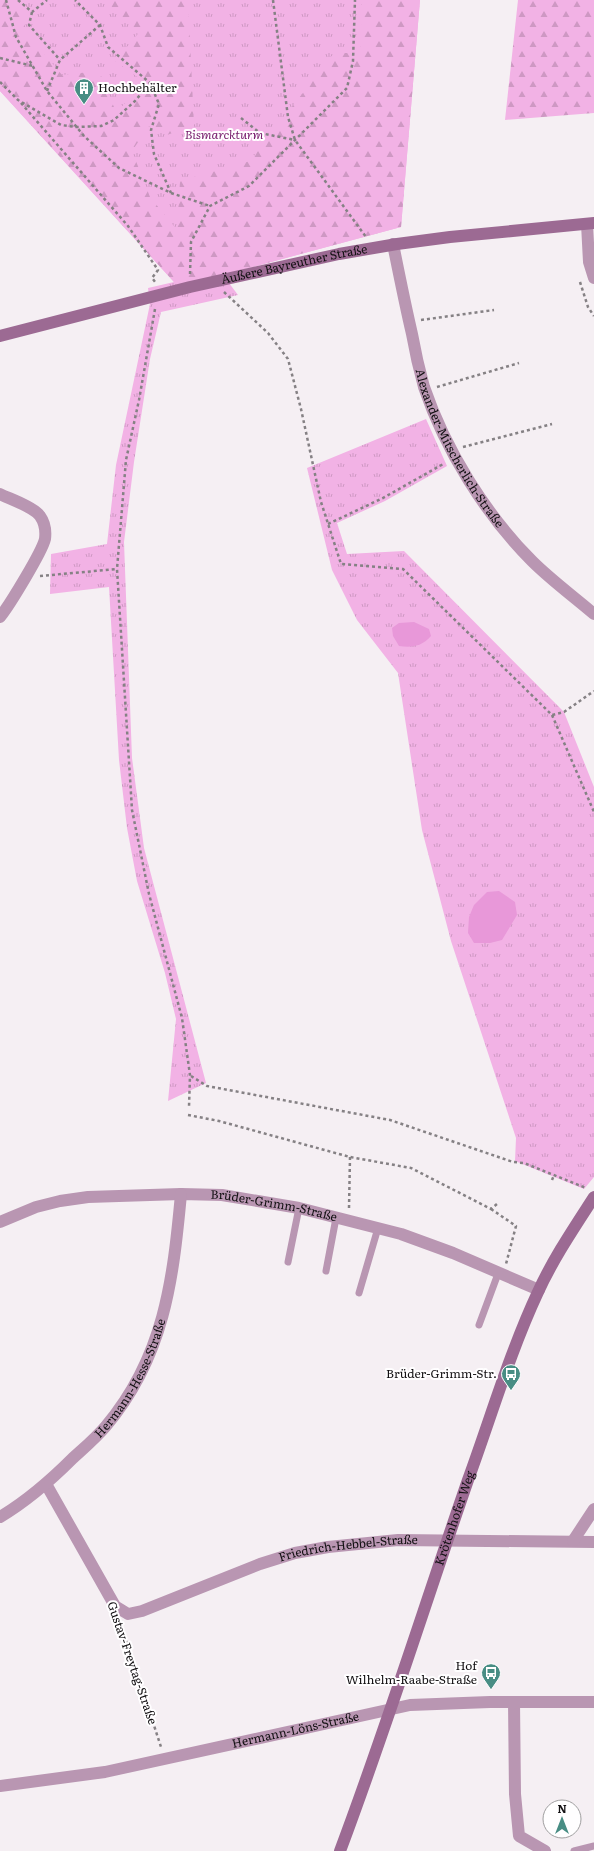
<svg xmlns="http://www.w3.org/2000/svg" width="594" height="1851" viewBox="0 0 594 1851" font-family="Literata,serif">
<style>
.grass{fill:url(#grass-tufts)}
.forest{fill:url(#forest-firs)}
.water{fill:#e898d9}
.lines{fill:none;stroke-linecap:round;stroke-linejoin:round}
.path{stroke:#858184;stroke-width:2.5;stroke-dasharray:3 3;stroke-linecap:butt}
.lane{stroke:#b996b2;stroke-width:7}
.street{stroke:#b996b2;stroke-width:12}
.secondary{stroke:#9c6a93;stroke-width:12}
.labels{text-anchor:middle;stroke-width:4;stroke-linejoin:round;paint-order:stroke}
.poi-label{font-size:12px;fill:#121012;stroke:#fffeff;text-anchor:end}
.park-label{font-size:12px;font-style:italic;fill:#741769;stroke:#fffeff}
.street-label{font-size:12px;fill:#121012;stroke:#fffeff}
</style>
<defs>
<pattern id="grass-tufts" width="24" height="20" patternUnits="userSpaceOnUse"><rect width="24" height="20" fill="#f2b2e5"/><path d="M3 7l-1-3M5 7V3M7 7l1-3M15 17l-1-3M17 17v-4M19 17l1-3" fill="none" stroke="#ce98c3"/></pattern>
<pattern id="forest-firs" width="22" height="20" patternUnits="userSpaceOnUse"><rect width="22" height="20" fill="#f2b2e5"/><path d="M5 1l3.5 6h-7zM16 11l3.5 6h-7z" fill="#ce98c3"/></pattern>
</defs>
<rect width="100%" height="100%" fill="#f5eff3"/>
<g class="grass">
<path d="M0,0H420L401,227L223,275L238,295L161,312L150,359L134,462L124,542L132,758L144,848L206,1083L168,1101L176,1019L165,973L137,881L127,828L119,760L109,587L50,594L51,554L107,544L116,465L150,304L148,288L174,282L0,91Z"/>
<path d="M426,419L447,466L385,501L337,523L347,554L404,551L564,712L594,787V1177L584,1189L515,1161L516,1138L451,941L422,830L398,673L357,620L332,570L307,468Z"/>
</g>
<g class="forest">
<path d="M0,0H25V31L62,75L99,71L116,112L146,83L115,61L138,34L105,0H188L194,125L167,135L149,126L132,151L150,197L177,230L180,181L250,161L334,53H360L362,0H420L401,227L222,275L174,282L0,91Z"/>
<path d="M518,0H594V113L505,120Z"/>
</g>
<g class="water">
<path d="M414,622L429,629L431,636C422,646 413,648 399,646L393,636L392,628L399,623Z"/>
<path d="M499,891L515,902L517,915L502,940L490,943H474L468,933L469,917L474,905L487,892Z"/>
</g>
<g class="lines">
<g class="path">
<path d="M6,0L16,37L47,91L84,136L119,168L171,193L210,206"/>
<path d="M18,0L32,12L47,0"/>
<path d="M273,0L288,117L295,140L366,237"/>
<path d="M32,12L29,25L60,60"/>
<path d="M0,58L33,66"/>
<path d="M0,82L18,100L61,125L76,127L101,126L114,120L135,101L150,83L108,47L100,25L75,0"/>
<path d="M150,83L159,104L151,130L154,154L171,193"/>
<path d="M47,91L60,60L100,25"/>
<path d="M21,103L128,226L158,270L152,278L156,283"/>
<path d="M241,118L260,133L295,140"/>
<path d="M190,274L191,242L210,206L249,186L347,88L353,61L355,0"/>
<path d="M580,282L588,307L594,316"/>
<path d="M224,292L268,333L288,359L301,409L321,502L341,564L403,569L552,715L564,712L594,691"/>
<path d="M155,309L139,400L126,460L117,569L132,810L149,894L182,1018L190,1075L189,1107"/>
<path d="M421,320L494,310"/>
<path d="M437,387L519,363"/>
<path d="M463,447L552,424"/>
<path d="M328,524L383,498L445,463"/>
<path d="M40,576L117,569"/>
<path d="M552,715L594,812"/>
<path d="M191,1076L207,1086L390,1120L513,1162L524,1163L586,1188"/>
<path d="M188,1115L219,1121L350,1157L411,1168L491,1209L497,1204"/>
<path d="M552,1180L554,1175"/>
<path d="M349,1208L350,1157"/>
<path d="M491,1209L516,1226L506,1264"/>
<path d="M121,1624L161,1747"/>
</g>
<g class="lane">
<path d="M288,1262L299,1208"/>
<path d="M326,1271L336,1218"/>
<path d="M359,1293L378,1228"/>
<path d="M479,1325L499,1271"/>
<path d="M574,1851L594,1846"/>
</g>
<g class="street">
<path d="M587,224L589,262L594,278"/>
<path id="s1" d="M393,244C399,274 405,304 412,334C415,351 419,369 424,387C445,449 485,514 532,561C551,580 573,596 594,614"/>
<path d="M0,494C10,499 34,507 40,516C45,523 46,531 45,539C42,552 9,606 0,617"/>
<path id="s2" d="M0,1222L36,1207L60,1201L88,1197L181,1194L222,1195L299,1208L401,1234L453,1253L539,1290"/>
<path id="s3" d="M46,1484L115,1606L128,1614L142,1611L260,1564L295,1553L328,1547L398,1540L594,1542"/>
<path id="s4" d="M0,1517C27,1501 51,1480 73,1458C84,1448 96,1438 106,1426C164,1357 173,1281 181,1194"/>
<path d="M573,1541L594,1509"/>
<path d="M514,1702L515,1794L519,1836L545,1851"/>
<path id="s5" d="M0,1786L105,1772L410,1705L490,1702H594"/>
</g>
<g class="secondary">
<path id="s6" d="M0,336L190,287L339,254L397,244L450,237L594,223"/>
<path id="s7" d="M340,1851C386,1729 425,1604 468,1480C491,1417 510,1352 538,1292C553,1259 574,1228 594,1197"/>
</g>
</g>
<defs>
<g id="building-pin" transform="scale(1)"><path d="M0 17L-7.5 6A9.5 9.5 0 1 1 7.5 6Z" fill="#488d84" stroke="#fffeff"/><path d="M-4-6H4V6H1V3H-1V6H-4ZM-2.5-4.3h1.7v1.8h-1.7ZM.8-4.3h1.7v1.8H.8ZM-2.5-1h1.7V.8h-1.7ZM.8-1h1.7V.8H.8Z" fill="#fff"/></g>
<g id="bus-pin" transform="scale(1)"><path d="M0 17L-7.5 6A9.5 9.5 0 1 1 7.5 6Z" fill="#488d84" stroke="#fffeff"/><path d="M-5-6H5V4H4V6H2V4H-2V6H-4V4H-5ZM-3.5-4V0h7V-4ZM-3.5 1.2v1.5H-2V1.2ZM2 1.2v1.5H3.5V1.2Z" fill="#fff"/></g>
</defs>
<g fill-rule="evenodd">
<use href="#building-pin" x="84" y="88"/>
<use href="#bus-pin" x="511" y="1374"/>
<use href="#bus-pin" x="491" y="1673"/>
</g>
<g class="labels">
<g class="poi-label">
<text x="98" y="92" text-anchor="start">Hochbehälter</text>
<text x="497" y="1378">Brüder-Grimm-Str.</text>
<text x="477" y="1670">Hof<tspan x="477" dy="14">Wilhelm-Raabe-Straße</tspan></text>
</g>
<g class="park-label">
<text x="224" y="139">Bismarckturm</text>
</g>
<g class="street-label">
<text dy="4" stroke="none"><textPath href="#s6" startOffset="303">Äußere Bayreuther Straße</textPath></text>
<text dy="4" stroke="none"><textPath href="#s1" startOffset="217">Alexander-Mitscherlich-Straße</textPath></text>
<text dy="4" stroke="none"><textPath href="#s2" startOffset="279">Brüder-Grimm-Straße</textPath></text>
<text dy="4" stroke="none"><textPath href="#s4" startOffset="194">Hermann-Hesse-Straße</textPath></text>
<text dy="4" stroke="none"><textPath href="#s7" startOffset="352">Krötenhofer Weg</textPath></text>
<text dy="4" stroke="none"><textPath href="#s3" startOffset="387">Friedrich-Hebbel-Straße</textPath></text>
<text transform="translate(132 1663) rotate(71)" y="4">Gustav-Freytag-Straße</text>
<text dy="4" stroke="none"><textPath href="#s5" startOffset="301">Hermann-Löns-Straße</textPath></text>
</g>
</g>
<g transform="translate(562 1819)"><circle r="19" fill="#fffeff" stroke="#a09fa0"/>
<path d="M0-3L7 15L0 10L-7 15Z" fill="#488d84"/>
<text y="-6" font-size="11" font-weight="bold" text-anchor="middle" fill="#121012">N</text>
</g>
</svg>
